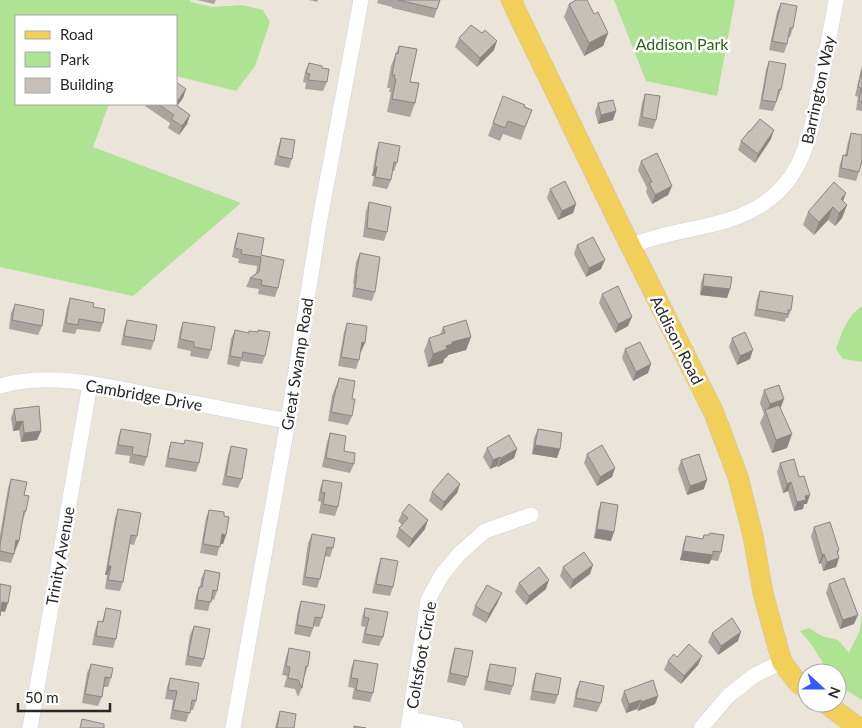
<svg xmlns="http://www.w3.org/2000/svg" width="862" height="728" viewBox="0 0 862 728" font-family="Lato,sans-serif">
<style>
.green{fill:#aee394}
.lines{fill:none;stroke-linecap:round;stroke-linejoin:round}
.minor-casing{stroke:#cfd2e2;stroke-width:16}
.major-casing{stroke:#c7c7c7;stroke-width:21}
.minor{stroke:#fff;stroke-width:15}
.major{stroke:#f2cf58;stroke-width:20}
.wall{fill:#aaa59f}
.shaded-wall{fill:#8b8682}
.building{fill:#c6c0b9;stroke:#8b8682}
.labels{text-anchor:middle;stroke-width:5;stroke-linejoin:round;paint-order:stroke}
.park-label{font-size:16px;fill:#276518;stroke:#fff}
.street-label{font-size:16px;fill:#282828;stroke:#fff}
</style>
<rect width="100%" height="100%" fill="#ebe4d9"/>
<g class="green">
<path d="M0,0H190L191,2L212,7L242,5L263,10L270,22L255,66L236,91L176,76V16H16V104H109L93,147L241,203L133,296L0,267Z"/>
<path d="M614,0H735L717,96L646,81Z"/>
<path d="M862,306V362L843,359L836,349C842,332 847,316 862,306Z"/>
<path d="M862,612V700L838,685L837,673H829L812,645L800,631L809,628L822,636L838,640L849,653L860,630Z"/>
</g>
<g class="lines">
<g class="minor-casing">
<g id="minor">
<path d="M631,246C665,231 703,230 737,217C800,194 809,144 820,86C825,58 831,29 836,0"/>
<path d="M0,386C49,371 104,386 152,395C198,404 243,413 288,421"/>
<path d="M410,719L456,728"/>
<path d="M30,728L90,384"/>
<path d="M233,728L288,421L319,224L361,0"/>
<path d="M408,728L428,600L441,576L459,554L485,531L531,515"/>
<path d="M701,728L728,696L755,675L782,662"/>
</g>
</g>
<g class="major-casing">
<g id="major">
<path d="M511,0L617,219L714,413L738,477L753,536L763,593L782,662L798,683L807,689"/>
<path d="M825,703L859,728"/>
</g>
</g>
<use href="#minor" class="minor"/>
<use href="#major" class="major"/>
</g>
<g class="wall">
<path d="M197,0H216L214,4Z"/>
<path d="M309,0H318L317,2Z"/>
<path d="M378,0H440L434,18L392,8V7L377,3Z"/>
<path d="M781,3L793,28L790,37H788L787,44L784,53L769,50L777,12Z"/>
<path d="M569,4L594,14L608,33L603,46L584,56L564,17Z"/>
<path d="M459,38L494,50L477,67L455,47Z"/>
<path d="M399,46L410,82L415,103L410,117L387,112L391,92H389L390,88H387L391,66Z"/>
<path d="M769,61L781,90L773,111L759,109L766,70Z"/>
<path d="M309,63L322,68L327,82L323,91L305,89L306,83L303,82L305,72Z"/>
<path d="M862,65V111L856,110L858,97L855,96Z"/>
<path d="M186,89L183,98L177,106L190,115L187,124L179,135L168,128L170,123L145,106L146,104H176Z"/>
<path d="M645,94L656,120L653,129L638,126L642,103Z"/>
<path d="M503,96L532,110L521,140L503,134L500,141L488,136Z"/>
<path d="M598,103L616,111L613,120L598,124L595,112Z"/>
<path d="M750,131L771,139L755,163L738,150L741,141Z"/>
<path d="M851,133L859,172L856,181L838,177L840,164L843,155L845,156L848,142Z"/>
<path d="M281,138L292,159L289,168L274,165L278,147Z"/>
<path d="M379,142L397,163L394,171H392L391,180L387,189L372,186L374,176H372L376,151Z"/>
<path d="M641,161L672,186L668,195L652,204L646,192L647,188L638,170Z"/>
<path d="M550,189L576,204L573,213L558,220L547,198Z"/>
<path d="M846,193L843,201L847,205L842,218L835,226L828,220L814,235L803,225L808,212Z"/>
<path d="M369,202L387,232L384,241L363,237L366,211Z"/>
<path d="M238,233L261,255L278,288L275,297L258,294L259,289L246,287L250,278L256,273L257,266L238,263L239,259L232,257L235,242Z"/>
<path d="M577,245L601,269L586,277L574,254Z"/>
<path d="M360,253L375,292L372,301L352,297L354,284H353L356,262Z"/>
<path d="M704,274L730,289L727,298L700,295L701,283Z"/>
<path d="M760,291L791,310L788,318H786L785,322L754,316L757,299Z"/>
<path d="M602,294L628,326L615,333L599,303Z"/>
<path d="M70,298L93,307L103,323L100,332L77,329L75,334L62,332L67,307Z"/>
<path d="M15,304L42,326L38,335L9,329L11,313Z"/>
<path d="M127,320L154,341L151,350L121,345L124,329Z"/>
<path d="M183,322L211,350L208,359L190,356L191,351L177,348L180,331Z"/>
<path d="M347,323L361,352L360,351L359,360L356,369L338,366L344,332Z"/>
<path d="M443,327L471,337L466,350L448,355L447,357L444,359L443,363L428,367L424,351L429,338L440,335Z"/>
<path d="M235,330L265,356L262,364L241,361L239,367L227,364L231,339Z"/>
<path d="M732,338L750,359L737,365L729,347Z"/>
<path d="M625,349L651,364L648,373L633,381L622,358Z"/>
<path d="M339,378L352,399V416L348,425L328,421L332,396Z"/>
<path d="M764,390L792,434L787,448L772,453L760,423L764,414L760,403Z"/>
<path d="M14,409L41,431L37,440L21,442L19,430L13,431L11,418Z"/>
<path d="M121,429L147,457L144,466L129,463L130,456L115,454L118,438Z"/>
<path d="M538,429L560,449L557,458L532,454L534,438Z"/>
<path d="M330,433L354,464L350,473L322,467L327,442Z"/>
<path d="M185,440L199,463L196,472L165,467L168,451L171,442L183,444Z"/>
<path d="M231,446L242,479L238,488L222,485L228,455Z"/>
<path d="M487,448L517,449L514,458L498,467L497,466L490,469L483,457Z"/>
<path d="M587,454L615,468L612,477L597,486L584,463Z"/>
<path d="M681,460L704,489L687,495L678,469Z"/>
<path d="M780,463L807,504H804L803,509L794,511L788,491L783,493L777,472Z"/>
<path d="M11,479L24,495L26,511L23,520H22L19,541L11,563L0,561V535L8,488Z"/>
<path d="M323,480L338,507L335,516L319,513L321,502L318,501L320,489Z"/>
<path d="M460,484L457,493L441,511L429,501L432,492Z"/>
<path d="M601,502L611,541L594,538L598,511Z"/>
<path d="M118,509L137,536L134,545L130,544L123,582L120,591L105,589L107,575H105L115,518Z"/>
<path d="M209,510L224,516L226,535L223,544H220L217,556L200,553L206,518Z"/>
<path d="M402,513L425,529L409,548L396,537L399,528L402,525L398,521Z"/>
<path d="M814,527L838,553L839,558L836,567L823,571L821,563L819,564L811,536Z"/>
<path d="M312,534L333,548L330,557L325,556L320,579L317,588L302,585L308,543Z"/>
<path d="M704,535L721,552L718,561L711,560L709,564L680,560L683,545L686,536L702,539Z"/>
<path d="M381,558L393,587L390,596L372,593L378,567Z"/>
<path d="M563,567L590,574L570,589L560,576Z"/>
<path d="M205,570L217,591L214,600L211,599L208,611L194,609L196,596L199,587H200L201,579Z"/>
<path d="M519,583L546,589L526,605L515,592Z"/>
<path d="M829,584L854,624L840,629L826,593Z"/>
<path d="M301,601L322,618L319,627L314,626L310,637L294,634L298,610Z"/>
<path d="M498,602L486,623L472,615L475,606Z"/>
<path d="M106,608L116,639L113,648L92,645L95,630L98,621L102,622Z"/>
<path d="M365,608L383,637L379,646L362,643L365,627L361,626L362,617Z"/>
<path d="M194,626L204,659L201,667L185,665L190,635Z"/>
<path d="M712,633L738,641L718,655L708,642Z"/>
<path d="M289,648L308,666L305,675H304L302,688L298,697L295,689L284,687L287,676L282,675L286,657Z"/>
<path d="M455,648L468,677L465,686L447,682L452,657Z"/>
<path d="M702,656L698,665L681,684L664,670L668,661L677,657Z"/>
<path d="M354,660L373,693L370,702L352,699L354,688L348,687L351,669Z"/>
<path d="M91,664L111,678L108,687H103L102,697L98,706L82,703L87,673Z"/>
<path d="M490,664L513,686L510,695L484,690L487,673Z"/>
<path d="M536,673L558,695L555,704L530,700L533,682Z"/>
<path d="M170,678L196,701L193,710H190L186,722L170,719L173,700L165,699L167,687Z"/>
<path d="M580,681L601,703L597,712L573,707L576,690Z"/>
<path d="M624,691L658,696L655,704L638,711L637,709L626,713L621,700Z"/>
<path d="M280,711L294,728H275L277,720Z"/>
</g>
<g class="shaded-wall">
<path d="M608,33L603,46L584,56L589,43Z"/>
<path d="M497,41L494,50L477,67L480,58Z"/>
<path d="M186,89L183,98L172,113L176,104Z"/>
<path d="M616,111L613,120L598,124L601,115Z"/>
<path d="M190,115L187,124L179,135L182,126Z"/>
<path d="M774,130L771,139L755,163L758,154Z"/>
<path d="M375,167H377L374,176H372Z"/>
<path d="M672,186L668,195L652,204L655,195Z"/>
<path d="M846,193L841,206V199Z"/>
<path d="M576,204L573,213L558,220L562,211Z"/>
<path d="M847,205L842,218L835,226L839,213Z"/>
<path d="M833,207L828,220L814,235L819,222Z"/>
<path d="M605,260L601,269L586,277L589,268Z"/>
<path d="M703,286L730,289L727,298L700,295Z"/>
<path d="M632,317L628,326L615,333L618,324Z"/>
<path d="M471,337L466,350L448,355L447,357L444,359L443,363L428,367L433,354L452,342Z"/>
<path d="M362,342L365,343L361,352L359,351Z"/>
<path d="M753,350L750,359L737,365L740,356Z"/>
<path d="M651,364L648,373L633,381L636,372Z"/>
<path d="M784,399L779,412L766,413L770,404Z"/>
<path d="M23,421L19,430L13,431L16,422Z"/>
<path d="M41,431L37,440L21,442L24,433Z"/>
<path d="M792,434L787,448L772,453L776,440Z"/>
<path d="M535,445L560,449L557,458L532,454Z"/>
<path d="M517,449L514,458L498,467L501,458Z"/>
<path d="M500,457L497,466L490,469L493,460Z"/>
<path d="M615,468L612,477L597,486L600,477Z"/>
<path d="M707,480L704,489L687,495L690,486Z"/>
<path d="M791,482L788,491L783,493L787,484Z"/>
<path d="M460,484L457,493L441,511L444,502Z"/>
<path d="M810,495L807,504H804L803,509L794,511L797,502L805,496Z"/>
<path d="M428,520L425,529L409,548L412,539Z"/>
<path d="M597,529L614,532L611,541L594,538Z"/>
<path d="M222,534L226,535L223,544L219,543Z"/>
<path d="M16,540L19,541L15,550L13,549Z"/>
<path d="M839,550L836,559L839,558L836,567L823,571L827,562L837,551Z"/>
<path d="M683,551L713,555L709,564L680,560Z"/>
<path d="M824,554L821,563L819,564L822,555Z"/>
<path d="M593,565L590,574L570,589L573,580Z"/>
<path d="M108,566H111L107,575H105Z"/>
<path d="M549,580L546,589L526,605L529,596Z"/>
<path d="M502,593L498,602L486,623L489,614Z"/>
<path d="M2,602L8,603L5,612L0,611Z"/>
<path d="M858,615L854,624L840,629L843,620Z"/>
<path d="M741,632L738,641L718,655L721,646Z"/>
<path d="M702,656L698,665L681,684L684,676Z"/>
<path d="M658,696L655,704L638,711L641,702Z"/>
<path d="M641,700L637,709L626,713L629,704Z"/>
</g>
<g class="building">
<path d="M398,0H440L437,9Z"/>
<path d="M576,0H587L594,14L598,12L608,33L589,43L569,4Z"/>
<path d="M781,3L797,6L793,28H790L787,44L772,41Z"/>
<path d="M471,25L482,33L485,30L497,41L480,58L459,38Z"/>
<path d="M399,46L417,49L410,82L419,83L415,103L392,99L396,79L394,78L395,75H392L396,53L398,54Z"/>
<path d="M769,61L786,64L781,90L779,89L776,102L762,100Z"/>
<path d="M309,63L322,66V68L329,69L327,82L308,80L310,74L306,73Z"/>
<path d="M862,70V102L859,101L861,88L858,87Z"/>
<path d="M176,82L186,89L176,103Z"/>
<path d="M645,94L660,96L656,120L642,117Z"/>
<path d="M503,96L525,105L524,107L532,110L525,127L508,121L505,128L493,123Z"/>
<path d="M613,100L616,111L601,115L598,103Z"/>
<path d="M158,104H176H175L190,115L182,126L171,119L174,115Z"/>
<path d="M760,119L774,130L758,154L741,141L749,131H750Z"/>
<path d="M851,133L862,135V160L859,172L841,168L843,155L847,156Z"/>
<path d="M281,138L295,140L292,159L278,156Z"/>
<path d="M379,142L400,146L397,163L394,162L391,180L375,177L377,167H375Z"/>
<path d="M657,153L672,186L655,195L649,183L652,182L641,161Z"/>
<path d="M565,181L576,204L562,211L550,189Z"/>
<path d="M834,182L846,193L841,199L847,205L839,213L833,207L819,222L808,212Z"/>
<path d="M369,202L391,207L387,232L367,228Z"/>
<path d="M238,233L264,238L261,255L284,260L278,288L261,285L262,280L250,278L259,272L261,257L241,254L242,250L235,248Z"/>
<path d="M593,237L605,260L589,268L577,245Z"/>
<path d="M360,253L380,257L375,292L355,288L357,275H356Z"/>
<path d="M704,274L732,277L730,289L703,286Z"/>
<path d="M618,286L632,317L618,324L602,294Z"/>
<path d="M760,291L793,296L791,310H788V314L757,309Z"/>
<path d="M70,298L94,303L93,307L105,309L103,323L79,319L78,325L66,323Z"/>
<path d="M15,304L44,310L42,326L12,320Z"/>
<path d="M127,320L157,325L154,341L124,336Z"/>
<path d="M466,320L471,337L452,342V344L446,346L447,349L433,354L429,338L445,333L443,327Z"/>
<path d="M183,322L215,327L211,350L194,347V342L180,339Z"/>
<path d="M347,323L367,326L365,343L362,342L359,360L341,357Z"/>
<path d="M235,330L249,333V331L258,332V330L270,332L265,356L243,352L242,358L230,356Z"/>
<path d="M745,332L753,350L740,356L732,338Z"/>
<path d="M640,342L651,364L636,372L625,349Z"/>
<path d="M339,378L355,381L352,399H355L352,416L331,412L336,388H337Z"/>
<path d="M779,385L784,399L770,404L764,390Z"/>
<path d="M779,405L792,434L776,440L765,410Z"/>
<path d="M39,406L41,431L24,433L23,421L16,422L14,409Z"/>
<path d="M121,429L151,434L147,457L132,454L133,447L118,445Z"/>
<path d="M538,429L562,433L560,449L535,445Z"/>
<path d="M330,433L346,436L344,451L355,453L354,464L326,458Z"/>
<path d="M509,435L517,449L501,458L500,457L493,460L487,448Z"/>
<path d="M185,440L203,443L199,463L168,458L171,442L184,444Z"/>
<path d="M602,445L615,468L600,477L587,454Z"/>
<path d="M231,446L247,449L242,479L226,476Z"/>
<path d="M699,454L707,480L690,486L681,460Z"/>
<path d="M794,459L799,477L804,476L810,495L805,496L806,500L797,502L791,482L787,484L780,463Z"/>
<path d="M448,473L460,484L444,502L432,492Z"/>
<path d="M11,479L27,482L24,495L29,496L26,511H24L19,541L16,540L14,554L0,551V545Z"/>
<path d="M323,480L342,483L338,507L323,504L325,493L321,492Z"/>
<path d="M601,502L618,505L614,532L597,529Z"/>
<path d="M409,504L428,520L412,539L399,528L408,518L402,513Z"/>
<path d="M118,509L141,513L137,536L131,535L123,582L108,580L111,566H108Z"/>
<path d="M209,510L224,512V516L229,517L226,535L222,534L220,547L203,544Z"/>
<path d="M830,522L839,550L837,551L839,558L827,562L824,554L822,555L814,527Z"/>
<path d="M710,533L724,535L721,552L713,551V555L683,551L686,536L703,539L704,535H709Z"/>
<path d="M312,534L335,538L333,548L327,547L320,579L305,577Z"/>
<path d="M584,552L593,565L573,580L563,567Z"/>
<path d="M381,558L398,561L393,587L376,584Z"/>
<path d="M539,567L549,580L529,596L519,583Z"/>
<path d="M205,570L220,573L217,591L213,590L211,602L197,600L199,587H202Z"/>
<path d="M844,578L858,615L843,620L829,584Z"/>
<path d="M0,584L11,586L8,603L2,602L0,616Z"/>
<path d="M487,585L502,593L489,614L475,606Z"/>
<path d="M301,601L325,605L322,618L315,617L313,628L297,625Z"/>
<path d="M106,608L121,611L116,639L96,636L98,621L103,622Z"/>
<path d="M365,608L388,612L383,637L365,634L369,618L364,617Z"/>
<path d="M732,618L741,632L721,646L712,633Z"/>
<path d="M194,626L210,629L204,659L188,656Z"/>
<path d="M689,644L702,656L684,676L668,661L674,654L677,657Z"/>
<path d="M289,648L310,652L308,666H306L302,688L298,680L288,678L290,667L286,666Z"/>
<path d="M455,648L473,651L468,677L450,673Z"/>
<path d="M354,660L378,664L373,693L356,690L358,679L351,678Z"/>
<path d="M91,664L113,668L111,678L105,677L102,697L85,694Z"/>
<path d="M490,664L516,668L513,686L487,681Z"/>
<path d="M536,673L561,678L558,695L533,691Z"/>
<path d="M170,678L199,683L196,701L192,700L190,713L173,710L177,691L168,690Z"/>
<path d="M653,680L658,696L641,702V700L629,704L624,691Z"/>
<path d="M580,681L604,686L601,703L576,698Z"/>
<path d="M280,711L296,714L294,728H277Z"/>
<path d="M82,719L104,724V728H80Z"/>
<path d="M354,726L366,728H354Z"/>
</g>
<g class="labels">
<g class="park-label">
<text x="682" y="50">Addison Park</text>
</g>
<g class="street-label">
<text transform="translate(818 90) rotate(-78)" y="6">Barrington Way</text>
<text transform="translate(677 340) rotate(63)" y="6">Addison Road</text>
<text transform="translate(297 364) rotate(-81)" y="6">Great Swamp Road</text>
<text transform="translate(144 395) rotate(10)" y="6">Cambridge Drive</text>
<text transform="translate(60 556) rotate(-80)" y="6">Trinity Avenue</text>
<text transform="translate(421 655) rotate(-80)" y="6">Coltsfoot Circle</text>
</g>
</g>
<rect x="15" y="15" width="162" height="90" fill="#ffffff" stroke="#a9a9a9"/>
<rect x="25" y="31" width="25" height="8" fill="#f2cf58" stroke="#a9a9a9"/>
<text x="60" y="40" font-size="15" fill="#282828">Road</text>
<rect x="25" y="52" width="25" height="15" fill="#aee394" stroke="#a9a9a9"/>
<text x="60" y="65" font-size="15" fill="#282828">Park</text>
<rect x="25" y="78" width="25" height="15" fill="#c6c0b9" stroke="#a9a9a9"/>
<text x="60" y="90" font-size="15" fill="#282828">Building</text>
<g transform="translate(822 688) rotate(111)"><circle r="24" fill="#ffffff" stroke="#a9a9a9"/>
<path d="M0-4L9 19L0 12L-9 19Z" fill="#3659fc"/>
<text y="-8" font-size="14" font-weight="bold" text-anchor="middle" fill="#282828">N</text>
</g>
<path d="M18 703v8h92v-8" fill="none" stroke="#282828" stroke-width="2.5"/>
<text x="25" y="703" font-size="15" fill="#282828" stroke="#ffffff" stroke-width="4" paint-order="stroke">50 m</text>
</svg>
